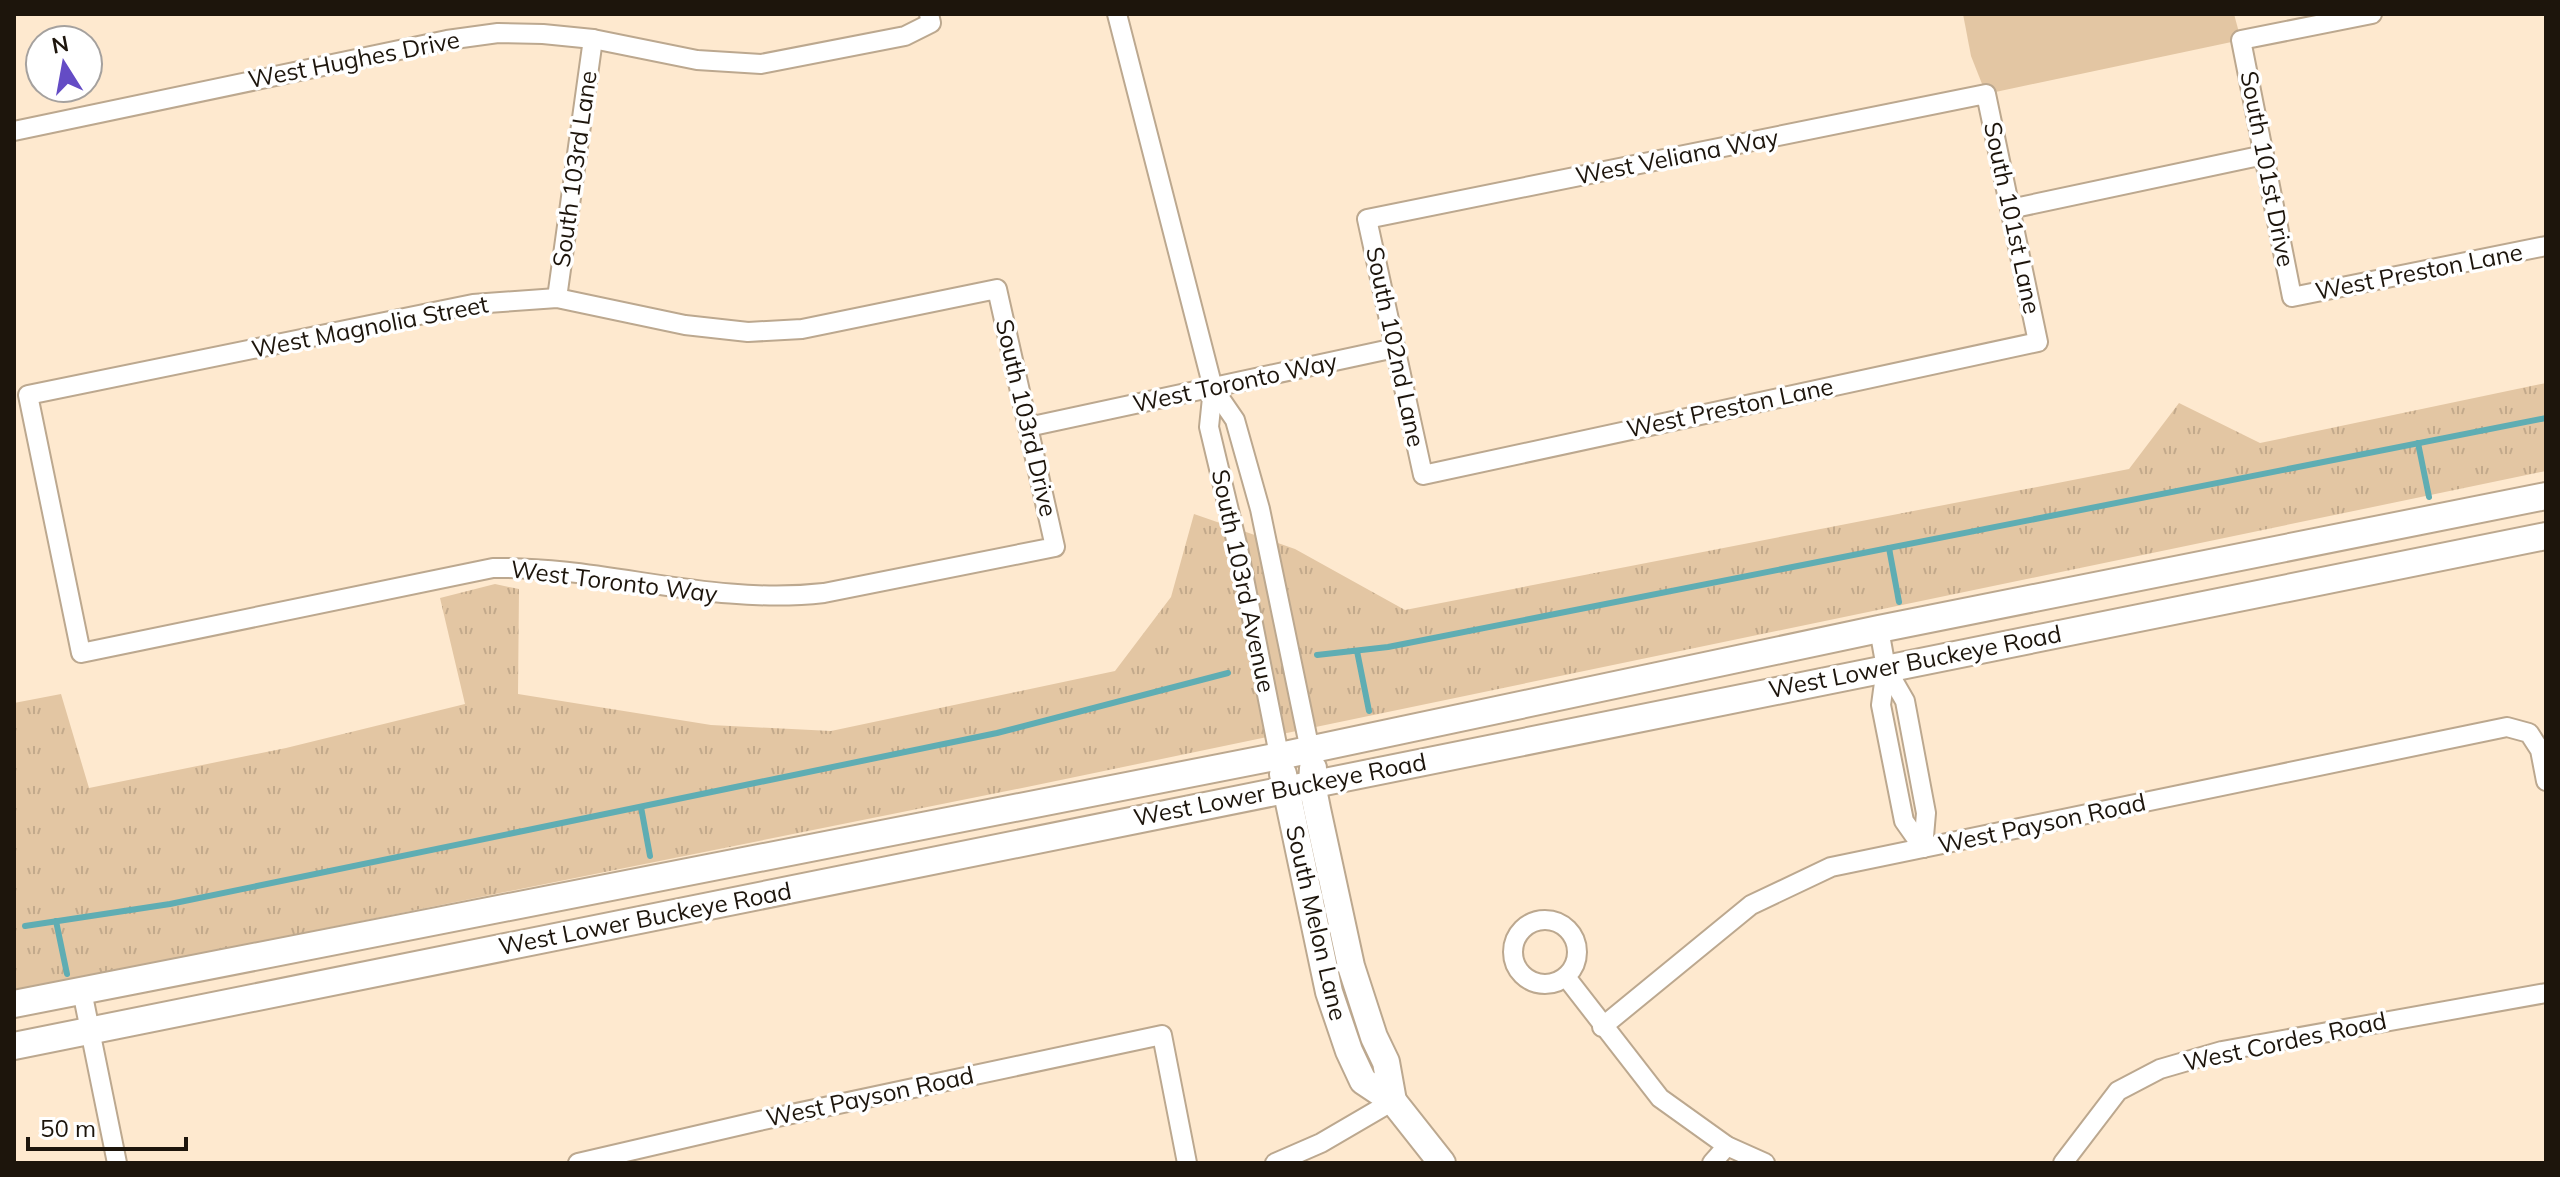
<svg xmlns="http://www.w3.org/2000/svg" width="2560" height="1177" viewBox="0 0 2560 1177" font-family="Mulish,sans-serif">
<style>
.grass{fill:url(#grass-tufts)}
.green{fill:#e3c6a3}
.lines{fill:none;stroke-linecap:round;stroke-linejoin:round}
.stream{stroke:#5fadb3;stroke-width:6}
.street-casing{stroke:#bca88f;stroke-width:22}
.secondary-casing{stroke:#bca88f;stroke-width:30}
.street{stroke:#fff;stroke-width:18}
.secondary{stroke:#fff;stroke-width:26}
.labels{text-anchor:middle;stroke-width:7;stroke-linejoin:round;paint-order:stroke}
.street-label{font-size:24px;fill:#1d150c;stroke:#fff}
</style>
<defs>
<pattern id="grass-tufts" width="24" height="20" patternUnits="userSpaceOnUse" patternTransform="scale(2)"><rect width="24" height="20" fill="#e3c6a3"/><path d="M3 7l-1-3M5 7V3M7 7l1-3M15 17l-1-3M17 17v-4M19 17l1-3" fill="none" stroke="#c2a98b"/></pattern>
</defs>
<rect width="100%" height="100%" fill="#fee9cf"/>
<path class="grass" d="M2546,383V471L1027,787L14,991V703L61,694L89,788L286,748L465,704L440,598L495,584L519,589L518,694L711,725L831,731L1115,671L1171,597L1194,514L1295,549L1405,610L2129,469L2179,403L2260,443Z"/>
<path class="green" d="M1963,14H2234L2241,40L1986,94L1971,56Z"/>
<g class="lines">
<g class="stream">
<path d="M2418,443L2429,497"/>
<path d="M1889,548L1899,602"/>
<path d="M1357,651L1369,711"/>
<path d="M1317,655L1388,647L2546,418"/>
<path d="M641,807L650,856"/>
<path d="M56,921L67,974"/>
<path d="M25,926L170,904L997,733L1228,673"/>
</g>
<g class="street-casing">
<g id="street">
<path d="M1117,14L1213,388L1235,420L1260,509L1312,760"/>
<path d="M2372,14L2241,40L2292,297L2546,246"/>
<path d="M1986,94L2038,342L1423,475L1367,219Z"/>
<path d="M14,131L447,40L498,33L543,34L593,39L697,60L761,64L905,36L931,23L929,14"/>
<path d="M2010,209L2264,155"/>
<path d="M997,289L1055,547L824,593C710,606 605,566 493,568L81,653L28,395L473,304L557,298L685,325L748,332L802,329Z"/>
<path d="M557,298L593,39"/>
<path d="M1213,388L1209,427L1238,548L1281,765"/>
<path d="M1028,427L1395,348"/>
<path d="M1879,629L1886,668L1905,701L1926,813L1923,848"/>
<path d="M1886,668L1881,705L1904,821L1923,848"/>
<circle cx="1545" cy="952" r="32"/>
<path d="M1566,977L1660,1098L1727,1146L1765,1163"/>
<path d="M82,991L117,1163"/>
<path d="M1602,1027L1751,905L1831,867L2507,727L2529,733L2540,750L2546,781"/>
<path d="M578,1163L759,1121L1162,1035L1187,1163"/>
<path d="M1275,1163L1321,1143L1393,1101"/>
<path d="M1712,1163L1727,1146"/>
<path d="M2063,1163L2118,1091L2160,1069L2222,1051L2546,993"/>
</g>
</g>
<g class="secondary-casing">
<g id="secondary">
<path d="M1313,768L1312,784L1317,809L1351,966L1374,1037L1386,1062L1393,1101"/>
<path d="M1283,774L1329,992L1349,1051L1363,1081L1393,1101L1442,1163"/>
<path d="M14,1004L1280,756L1879,629L2546,496"/>
<path d="M14,1046L2546,536"/>
</g>
</g>
<use href="#street" class="street"/>
<use href="#secondary" class="secondary"/>
</g>
<g class="labels">
<g class="street-label">
<text transform="translate(354 60) rotate(-11)" y="8">West Hughes Drive</text>
<text transform="translate(1677 157) rotate(-11)" y="8">West Veliana Way</text>
<text transform="translate(575 169) rotate(-82)" y="8">South 103rd Lane</text>
<text transform="translate(2267 169) rotate(79)" y="8">South 101st Drive</text>
<text transform="translate(2012 218) rotate(78)" y="8">South 101st Lane</text>
<text transform="translate(2419 272) rotate(-11)" y="8">West Preston Lane</text>
<text transform="translate(370 327) rotate(-11)" y="8">West Magnolia Street</text>
<text transform="translate(1395 347) rotate(78)" y="8">South 102nd Lane</text>
<text transform="translate(1235 383) rotate(-12)" y="8">West Toronto Way</text>
<text transform="translate(1730 408) rotate(-12)" y="8">West Preston Lane</text>
<text transform="translate(1026 418) rotate(77)" y="8">South 103rd Drive</text>
<text transform="translate(1243 581) rotate(78)" y="8">South 103rd Avenue</text>
<text transform="translate(614 582) rotate(7)" y="8">West Toronto Way</text>
<text transform="translate(1915 662) rotate(-11)" y="8">West Lower Buckeye Road</text>
<text transform="translate(1280 790) rotate(-11)" y="8">West Lower Buckeye Road</text>
<text transform="translate(2042 824) rotate(-12)" y="8">West Payson Road</text>
<text transform="translate(645 919) rotate(-11)" y="8">West Lower Buckeye Road</text>
<text transform="translate(1316 923) rotate(77)" y="8">South Melon Lane</text>
<text transform="translate(2285 1042) rotate(-12)" y="8">West Cordes Road</text>
<text transform="translate(870 1097) rotate(-12)" y="8">West Payson Road</text>
</g>
</g>
<rect width="2560" height="1177" fill="none" stroke="#1d150c" stroke-width="32"/>
<g transform="translate(64 64) rotate(349)"><circle r="38" fill="#ffffff" stroke="#a5a19e" stroke-width="2"/>
<path d="M0-6L14 30L0 20L-14 30Z" fill="#644cc5"/>
<text y="-12" font-size="22" font-weight="bold" text-anchor="middle" fill="#1d150c">N</text>
</g>
<path d="M28 1137v12h158v-12" fill="none" stroke="#1d150c" stroke-width="4"/>
<text x="40" y="1137" font-size="24" fill="#1d150c" stroke="#ffffff" stroke-width="6" paint-order="stroke">50 m</text>
</svg>
